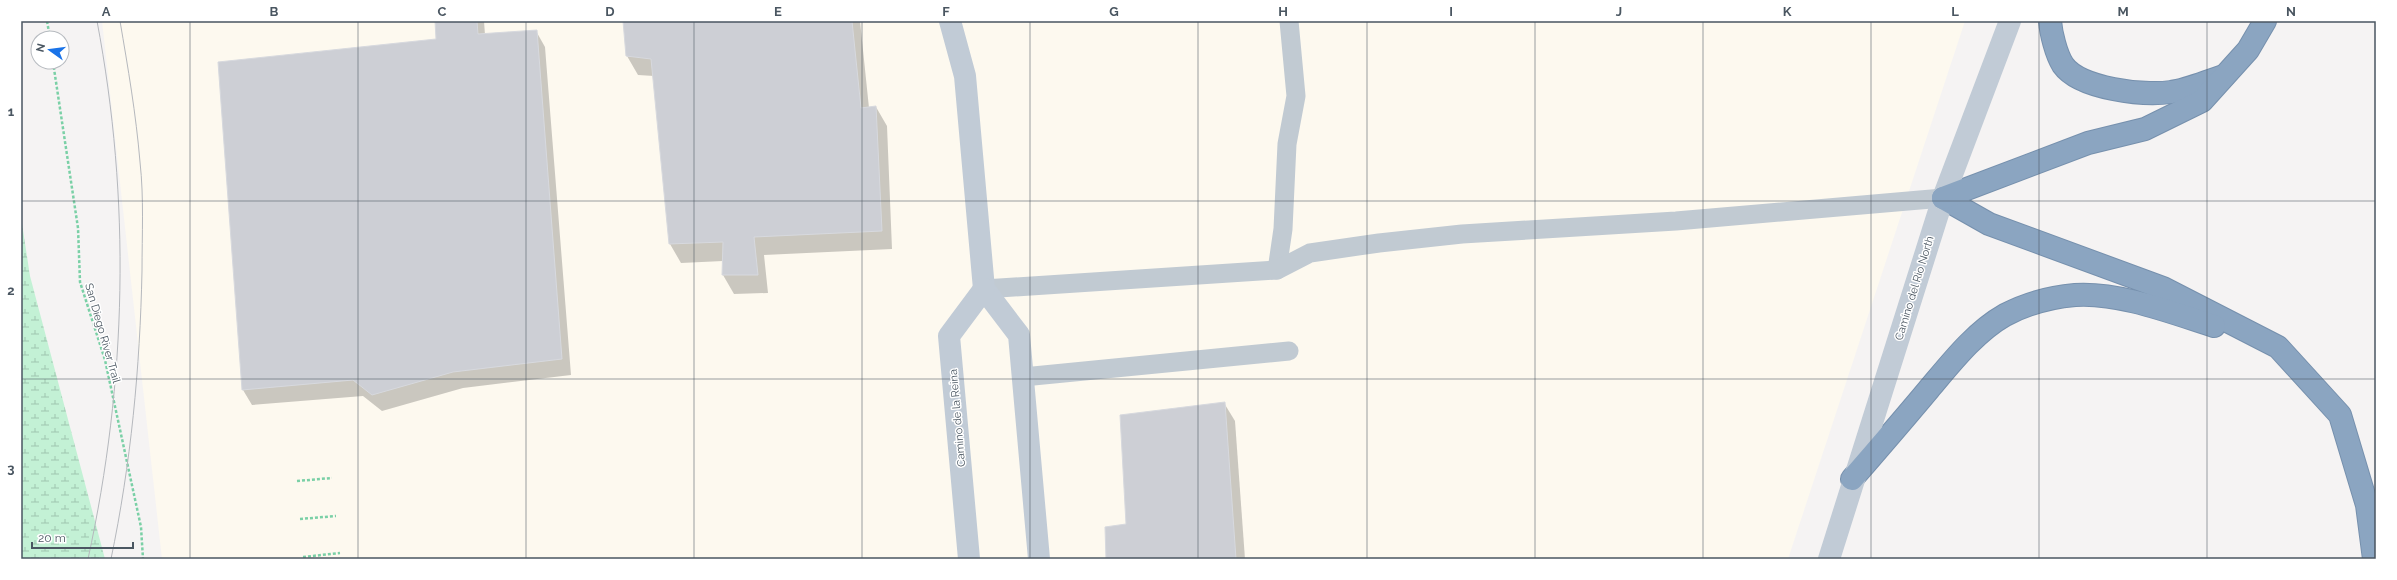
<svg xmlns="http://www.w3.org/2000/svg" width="2397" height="580" viewBox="0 0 2397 580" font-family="Raleway,sans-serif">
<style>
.commercial{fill:#fdf9ef}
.wetland{fill:url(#wetland-marsh)}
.shadow{fill:#0003}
.building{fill:#cdcfd5;stroke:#d7d9de}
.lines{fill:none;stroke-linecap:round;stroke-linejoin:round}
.highway-casing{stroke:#7690ad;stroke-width:24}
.path{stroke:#7ad0a6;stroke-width:2.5;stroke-dasharray:3 2;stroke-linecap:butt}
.lane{stroke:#c1cad2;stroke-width:19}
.secondary{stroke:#c1cbd6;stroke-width:22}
.highway{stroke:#8ba5c1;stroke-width:22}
.tram{stroke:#b5b8bd;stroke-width:1}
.grid{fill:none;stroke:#4a5661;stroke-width:1;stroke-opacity:0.55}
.labels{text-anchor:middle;stroke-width:3;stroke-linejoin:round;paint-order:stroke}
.street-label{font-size:11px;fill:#4a5661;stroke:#fff}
.neatline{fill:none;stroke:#4a5661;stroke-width:1.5}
.grid-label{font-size:13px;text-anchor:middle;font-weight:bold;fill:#4a5661}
</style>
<defs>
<pattern id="wetland-marsh" width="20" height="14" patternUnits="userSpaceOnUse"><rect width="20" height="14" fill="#c3f1d5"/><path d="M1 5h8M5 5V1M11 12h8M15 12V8" fill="none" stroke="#a0c6b0"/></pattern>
</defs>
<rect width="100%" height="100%" fill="#f5f3f3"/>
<path class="commercial" d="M102,21H1965L1788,559H162Z"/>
<path class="wetland" d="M21,217L30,276L105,559H21Z"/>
<g class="shadow">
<path d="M436,21H484L485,35L536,31L545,47L571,375L463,388L382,411L363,396L252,405L243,390L437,40Z"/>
<path d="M624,21H860L869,108L876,107L887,126L892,249L764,255L768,293L734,294L723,275V261L681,263L670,244L654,76L638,75L627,56Z"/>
<path d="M1224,403L1235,421L1245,559H1107L1127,524Z"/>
</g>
<g class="building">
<path d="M435,21H477L478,34L537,30L562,359L453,372L372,395L353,380L242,390L218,62L436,39Z"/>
<path d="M623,21H852L861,108L876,106L882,231L754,237L758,275H722L723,242L669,244L651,59L626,56Z"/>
<path d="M1225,402L1236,559H1106L1105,527L1126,524L1120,415Z"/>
</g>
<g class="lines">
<g class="highway-casing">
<g id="highway">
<path d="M2050,21C2051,33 2056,54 2063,65C2080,89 2144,96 2171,92C2188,90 2207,81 2224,76"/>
<path d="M1943,198L1989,224L2163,288L2278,347L2340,415L2367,505L2374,559"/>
<path d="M1943,198L2088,143L2145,129L2202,101L2248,50L2265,21"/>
<path d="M1852,479C1878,449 1904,419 1929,389C1951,363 1975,332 2005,315C2026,304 2052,297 2075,295C2119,292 2173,313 2214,326"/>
</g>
</g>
<g class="path">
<path d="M47,21L50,38"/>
<path d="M53,62L78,228L80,282L105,360L141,527L143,559"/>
<path d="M297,481L332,478"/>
<path d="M300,519L336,516"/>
<path d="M303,557L340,553"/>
</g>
<g class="lane">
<path d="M1277,270L1283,229L1287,144L1296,96L1289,21"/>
<path d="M984,289L1277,270L1310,253L1379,243L1462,234L1676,221L1943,198"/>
<path d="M1023,377L1289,351"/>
</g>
<g class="secondary">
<path d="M950,21L965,76L984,289L1019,335L1039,559"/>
<path d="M969,559L949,336L984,289"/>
<path d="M1829,559L1943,198L2010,21"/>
</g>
<use href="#highway" class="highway"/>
<g class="tram">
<path d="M88,559C127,381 131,200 97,21"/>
<path d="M111,559C131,463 140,368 142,271C142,234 144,198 140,162C136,114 128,68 120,21"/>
</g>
</g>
<path class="grid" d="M190,21V559M358,21V559M526,21V559M694,21V559M862,21V559M1030,21V559M1198,21V559M1367,21V559M1535,21V559M1703,21V559M1871,21V559M2039,21V559M2207,21V559M21,201H2376M21,379H2376"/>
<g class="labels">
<g class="street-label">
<text transform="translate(1914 288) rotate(-73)" y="4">Camino del Rio North</text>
<text transform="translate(103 333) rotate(74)" y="4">San Diego River Trail</text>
<text transform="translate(957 418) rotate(-95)" y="4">Camino de la Reina</text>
</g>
</g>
<rect width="2397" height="580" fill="none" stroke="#ffffff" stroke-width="44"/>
<g transform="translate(50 50) rotate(284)"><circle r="19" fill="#ffffff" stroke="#b7bbc0"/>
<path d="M0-3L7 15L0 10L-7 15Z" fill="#1a73e8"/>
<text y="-6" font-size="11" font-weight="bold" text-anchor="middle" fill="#4a5661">N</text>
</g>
<path d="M32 542v6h101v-6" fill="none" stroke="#4a5661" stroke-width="2"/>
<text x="38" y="542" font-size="12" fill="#4a5661" stroke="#ffffff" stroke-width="3" paint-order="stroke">20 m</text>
<rect x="22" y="22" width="2353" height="536" class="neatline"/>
<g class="grid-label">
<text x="106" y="16">A</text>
<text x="274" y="16">B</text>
<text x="442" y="16">C</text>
<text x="610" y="16">D</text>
<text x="778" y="16">E</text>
<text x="946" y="16">F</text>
<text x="1114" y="16">G</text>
<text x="1283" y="16">H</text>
<text x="1451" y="16">I</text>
<text x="1619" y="16">J</text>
<text x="1787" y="16">K</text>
<text x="1955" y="16">L</text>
<text x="2123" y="16">M</text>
<text x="2291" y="16">N</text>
<text x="11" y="116">1</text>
<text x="11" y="295">2</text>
<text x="11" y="473">3</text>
</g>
</svg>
